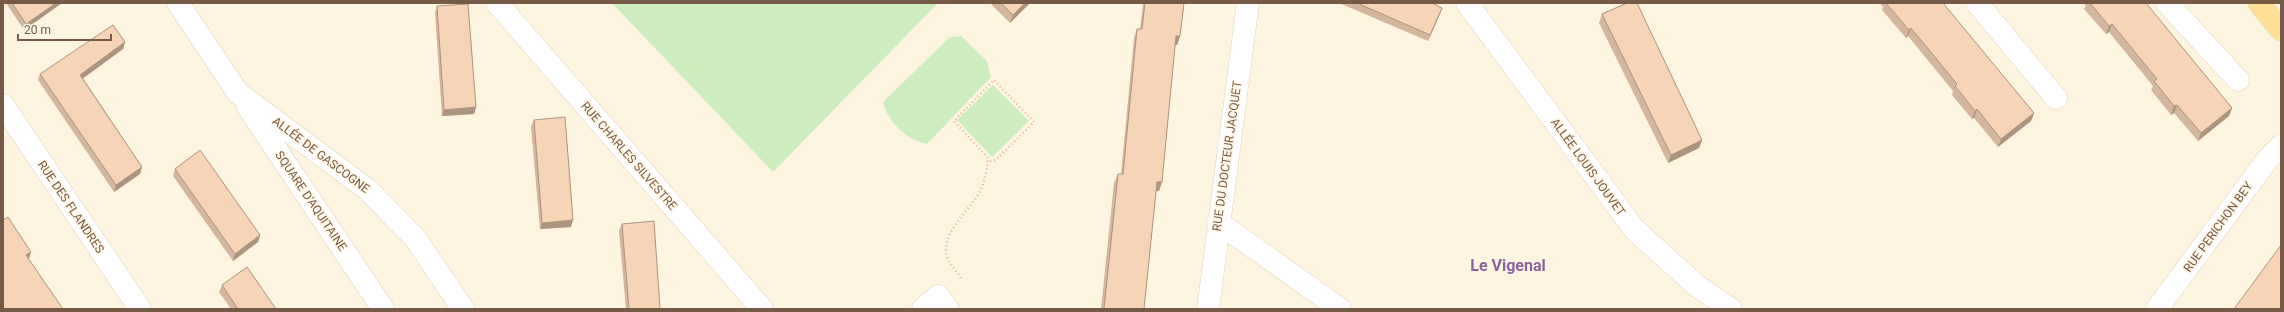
<svg xmlns="http://www.w3.org/2000/svg" width="2284" height="312" viewBox="0 0 2284 312" font-family="Roboto,sans-serif">
<style>
.green{fill:#cdedbe}
.lines{fill:none;stroke-linecap:round;stroke-linejoin:round}
.minor-casing{stroke:#e3d1bb;stroke-width:23}
.major-casing{stroke:#e1dbd6;stroke-width:23}
.path{stroke:#dbb799;stroke-width:2.5;stroke-dasharray:1 3;stroke-linecap:butt}
.minor{stroke:#fff;stroke-width:22}
.major{stroke:#ffdf96;stroke-width:22}
.wall{fill:#d4b69c}
.shaded-wall{fill:#ac947f}
.building{fill:#f6d4b5;stroke:#ac947f}
.labels{text-anchor:middle;stroke-width:3.5;stroke-linejoin:round;paint-order:stroke}
.street-label{font-size:12px;fill:#775a45;stroke:#fff8e8}
.district-label{font-size:16px;font-weight:bold;fill:#8c609b;stroke:#fff8e8}
</style>
<rect width="100%" height="100%" fill="#fef5e0"/>
<g class="green">
<path d="M612,3H938L773,172Z"/>
<path d="M961,36L987,61L991,77L927,144C906,140 888,122 883,102L950,37Z"/>
<path d="M993,85L1029,121L992,157L957,120Z"/>
</g>
<g class="lines">
<g class="minor-casing">
<g id="minor">
<path d="M178,3L238,93L368,190L415,238L463,309"/>
<path d="M497,3L762,309"/>
<path d="M1467,3L1635,230L1697,286L1731,309"/>
<path d="M1977,3L2056,98"/>
<path d="M2167,3L2238,80"/>
<path d="M3,105L140,309"/>
<path d="M248,107L383,309"/>
<path d="M1218,222L1340,309"/>
<path d="M923,309L938,296L948,309"/>
<path d="M1208,309L1248,3"/>
<path d="M2157,309L2267,160L2281,146"/>
</g>
</g>
<g class="major-casing">
<path id="major" d="M2259,3L2281,30"/>
</g>
<path class="path" d="M961,278C956,270 946,261 946,251C945,229 969,211 979,193C985,182 987,170 988,158L954,121L994,80L1034,122L996,160L987,162"/>
<use href="#minor" class="minor"/>
<use href="#major" class="major"/>
</g>
<g class="wall">
<path d="M6,3H62L24,30Z"/>
<path d="M990,3H1030L1010,23Z"/>
<path d="M1143,3H1184L1180,36L1177,45H1175L1159,191H1156L1144,309H1101L1114,183L1118,174H1121L1134,38L1137,29H1140Z"/>
<path d="M1339,3H1432L1442,8L1428,41Z"/>
<path d="M1880,3H1943L2034,113L2031,121L1998,147L1974,118L1972,119L1952,95L1953,91L1908,36L1906,38L1882,10L1883,7Z"/>
<path d="M2083,3H2146L2232,108L2229,116L2198,141L2174,113L2171,115L2151,90L2153,86L2109,32L2106,34L2084,9L2086,6Z"/>
<path d="M437,6L476,107L474,114L442,116L435,13Z"/>
<path d="M1602,14L1702,140L1699,148L1668,163L1599,23Z"/>
<path d="M125,42L123,49L83,78L142,167L140,174L114,192L38,80L40,74Z"/>
<path d="M534,120L571,227L540,229L531,127Z"/>
<path d="M175,169L260,235L258,242L233,261L173,176Z"/>
<path d="M622,224L660,309H626L619,231Z"/>
<path d="M222,285L276,309H231L219,292Z"/>
</g>
<g class="shaded-wall">
<path d="M56,3H62L24,30L26,24Z"/>
<path d="M1025,3H1030L1010,23L1013,15Z"/>
<path d="M1442,8L1440,14L1428,41L1430,35Z"/>
<path d="M2112,24L2109,32L2106,34L2109,26Z"/>
<path d="M1911,28L1908,36L1906,38L1909,30Z"/>
<path d="M1176,36H1180L1177,45H1173Z"/>
<path d="M125,42L123,49L78,82L80,75Z"/>
<path d="M2177,105L2174,113L2171,115L2174,106Z"/>
<path d="M476,107L474,114L442,116L444,110Z"/>
<path d="M2232,108L2229,116L2198,141L2201,133Z"/>
<path d="M1977,109L1974,118L1972,119L1975,111Z"/>
<path d="M2034,113L2031,121L1998,147L2001,139Z"/>
<path d="M1702,140L1699,148L1668,163L1671,155Z"/>
<path d="M142,167L140,174L114,192L116,185Z"/>
<path d="M1157,182H1162L1159,191H1154Z"/>
<path d="M573,220L571,227L540,229L542,223Z"/>
<path d="M260,235L258,242L233,261L235,254Z"/>
<path d="M31,252L29,259L26,255Z"/>
</g>
<g class="building">
<path d="M12,3H56L26,24Z"/>
<path d="M1001,3H1025L1013,15Z"/>
<path d="M1145,3H1184L1180,36H1176L1162,182H1157L1144,309H1104L1118,174H1123L1137,29H1142Z"/>
<path d="M1357,3H1432L1442,8L1430,35Z"/>
<path d="M1627,3H1637L1702,140L1671,155L1602,14Z"/>
<path d="M1886,3H1943L2034,113L2001,139L1977,109L1975,111L1955,86L1957,84L1911,28L1909,30Z"/>
<path d="M2090,3H2146L2232,108L2201,133L2177,105L2174,106L2154,81L2157,79L2112,24L2109,26Z"/>
<path d="M468,4L476,107L444,110L437,6Z"/>
<path d="M113,25L125,42L80,75L142,167L116,185L40,74Z"/>
<path d="M565,117L573,220L542,223L534,120Z"/>
<path d="M200,150L260,235L235,254L175,169Z"/>
<path d="M8,217L31,252L26,255L63,309H3V220Z"/>
<path d="M654,221L660,309H629L622,224Z"/>
<path d="M2281,245V309H2234Z"/>
<path d="M247,267L276,309H238L222,285Z"/>
</g>
<g class="labels">
<g class="street-label">
<text transform="translate(321 155) rotate(37)" y="4">ALLÉE DE GASCOGNE</text>
<text transform="translate(629 156) rotate(49)" y="4">RUE CHARLES SILVESTRE</text>
<text transform="translate(1227 156) rotate(-82)" y="4">RUE DU DOCTEUR JACQUET</text>
<text transform="translate(1588 167) rotate(54)" y="4">ALLÉE LOUIS JOUVET</text>
<text transform="translate(311 201) rotate(56)" y="4">SQUARE D'AQUITAINE</text>
<text transform="translate(71 207) rotate(56)" y="4">RUE DES FLANDRES</text>
<text transform="translate(2218 227) rotate(-54)" y="4">RUE PERICHON BEY</text>
</g>
<g class="district-label">
<text x="1508" y="271">Le Vigenal</text>
</g>
</g>
<rect width="2284" height="312" fill="none" stroke="#775a45" stroke-width="8"/>
<path d="M18 34v6h93v-6" fill="none" stroke="#775a45" stroke-width="2"/>
<text x="24" y="34" font-size="12" fill="#775a45" stroke="#fff8e8" stroke-width="3" paint-order="stroke">20 m</text>
</svg>
